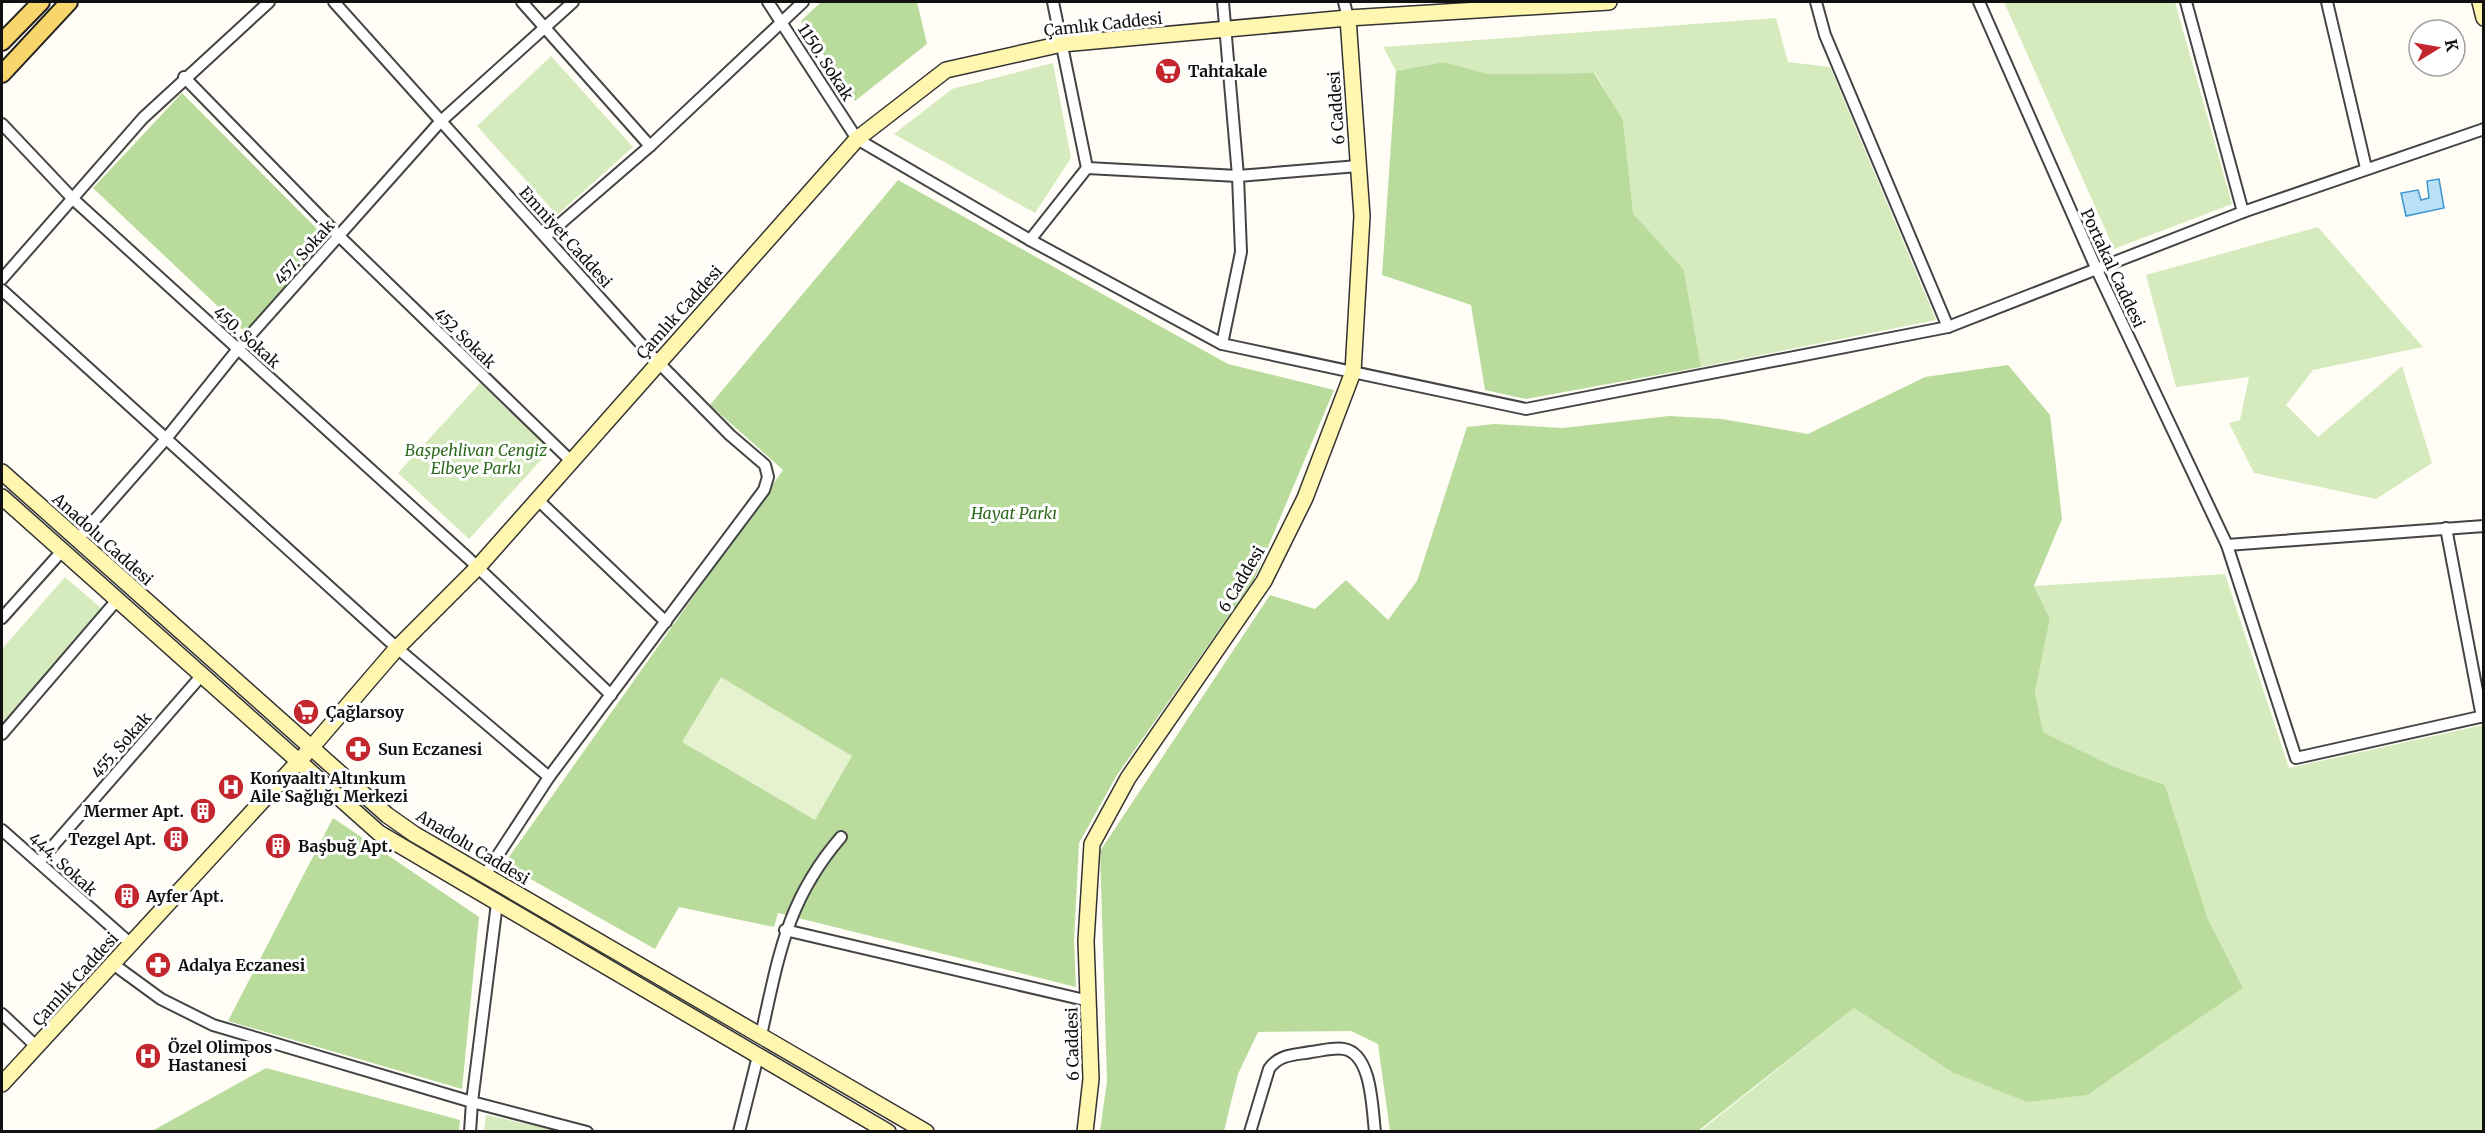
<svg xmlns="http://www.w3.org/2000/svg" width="2485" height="1133" viewBox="0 0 2485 1133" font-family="Merriweather,serif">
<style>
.green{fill:#d5ebbd}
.forest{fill:#b9dc9c}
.pitch{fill:#e6f2cf}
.water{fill:#b9e0f7;stroke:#3f96cf;stroke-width:1.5}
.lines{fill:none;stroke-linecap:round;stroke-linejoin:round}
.street-casing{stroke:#444;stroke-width:14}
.secondary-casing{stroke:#333;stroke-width:18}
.primary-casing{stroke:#222;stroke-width:20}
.street{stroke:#fff;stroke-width:10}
.secondary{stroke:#fff6b0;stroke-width:15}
.primary{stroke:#f9d66b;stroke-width:16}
.labels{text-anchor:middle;stroke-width:6;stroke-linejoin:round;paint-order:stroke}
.street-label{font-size:16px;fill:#111;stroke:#fff}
.poi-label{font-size:16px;font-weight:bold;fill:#111;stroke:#fff;text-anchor:start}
.park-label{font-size:16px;font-style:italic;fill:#2f6b1f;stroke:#fff}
</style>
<rect width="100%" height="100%" fill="#fffdf5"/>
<g class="green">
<path d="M2004,2H2175L2232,204L2114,249Z"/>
<path d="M1776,18L1788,62L1830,67L1936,320L1701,367L1684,270L1633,213L1623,121L1595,73L1488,74L1444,62L1396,71L1383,47Z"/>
<path d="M551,56L633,147L557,215L477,126Z"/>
<path d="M1053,63L1071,158L1035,213L894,134L952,89Z"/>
<path d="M2318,227L2423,347L2313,370L2286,405L2318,437L2402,366L2432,463L2376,499L2254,473L2229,423L2240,420L2249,377L2176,387L2146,275Z"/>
<path d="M482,381L553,447L469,539L398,473Z"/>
<path d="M2225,574L2289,768L2483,725V1131L1699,1132L1854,1008L1952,1072L2243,988L2208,919L2165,785L2112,766L2043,732L2035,692L2050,619L2034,586Z"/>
<path d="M65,577L102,609L2,723V649Z"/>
<path d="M486,1115L558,1131H484Z"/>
</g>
<g class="forest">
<path d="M821,2H917L927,44L855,101L801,21Z"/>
<path d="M1444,62L1488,74L1594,73L1623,120L1633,213L1684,270L1701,367L1526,399L1485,390L1471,305L1382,275L1396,71Z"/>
<path d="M182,93L328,240L246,333L93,188Z"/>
<path d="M898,180L1228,364L1334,390L1254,580L1117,775L1079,843L1074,941L1076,987L778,913L774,927L679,907L655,949L504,864L783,470L710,405Z"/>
<path d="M2008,365L2050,415L2062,519L2034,586L2050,619L2035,692L2043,732L2112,766L2165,785L2208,919L2243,988L2087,1095L2027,1102L1952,1072L1854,1008L1698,1131H1390L1378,1044L1351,1031L1258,1032L1238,1074L1224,1131H1100L1107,1081L1100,851L1270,595L1315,609L1346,580L1388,620L1417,581L1467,427L1494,424L1563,428L1669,416L1722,419L1808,434L1925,377Z"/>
<path d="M333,818L479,917L462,1089L228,1021Z"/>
<path d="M266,1068L460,1120L459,1131H152Z"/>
</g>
<path class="pitch" d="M721,677L852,756L815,820L682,742Z"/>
<path class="water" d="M2439,179L2444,208L2406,216L2401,193L2418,190L2421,200L2429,198L2427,181Z"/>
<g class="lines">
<g class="street-casing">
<g id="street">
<path d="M334,2L651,355L730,435L765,465L768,477L764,490L549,777L485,875"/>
<path d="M522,2L650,146"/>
<path d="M768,2L857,139L1030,240L1222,344L1526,409L1948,327L2243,212L2484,129"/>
<path d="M1344,2L1348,18"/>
<path d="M1816,2L1825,35L1948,327"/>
<path d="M1979,2L2097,270L2227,545L2296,758L2484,716"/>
<path d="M2186,2L2243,212"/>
<path d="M2327,2L2366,168"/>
<path d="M184,77L339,236L571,461"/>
<path d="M2,124L73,199L468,558L611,695"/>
<path d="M1087,168L1238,176L1358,166"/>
<path d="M546,236L650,146L803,2"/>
<path d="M1030,240L1087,168L1053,2"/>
<path d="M2,279L143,118L269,2"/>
<path d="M2,290L397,648L549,777"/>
<path d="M1222,344L1241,252L1238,176L1223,2"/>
<path d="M538,500L666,622"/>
<path d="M2446,528L2482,717"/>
<path d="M77,540L165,440L238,349L440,122L573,2"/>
<path d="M2227,545L2484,526"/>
<path d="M2,618L62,551"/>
<path d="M2,734L117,600"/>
<path d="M2,830L131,944"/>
<path d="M39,862L202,675"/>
<path d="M785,930L1089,1001"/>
<path d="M113,964L161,999L213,1025L472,1102L587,1132"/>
<path d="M2,1014L37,1047"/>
<path d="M761,1035C779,956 786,901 841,837"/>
<path d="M470,1132L472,1102L497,903"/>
<path d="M739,1132L758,1056"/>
<path d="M1250,1132L1269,1069C1279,1054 1295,1055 1311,1052C1321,1051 1334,1047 1344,1049C1372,1054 1372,1108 1375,1132"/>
</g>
</g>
<g class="secondary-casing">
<g id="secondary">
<path d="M2480,2L2484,18"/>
<path d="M2,472L387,815L414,834L926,1132"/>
<path d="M2,497L379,833L888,1132"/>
<path d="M2,1084L311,748L397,648L478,567L857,139L946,70L1062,44L1348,18L1609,2"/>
<path d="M1085,1132L1091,1079L1086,941L1092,844L1128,778L1264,581L1305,498L1353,372L1362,216L1348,18"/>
</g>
</g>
<g class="primary-casing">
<g id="primary">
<path d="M2,42L41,2"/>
<path d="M2,74L69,2"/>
</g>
</g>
<use href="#street" class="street"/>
<use href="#secondary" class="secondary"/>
<use href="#primary" class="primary"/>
</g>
<defs>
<g id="supermarket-disc" transform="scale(1.35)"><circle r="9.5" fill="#c4262e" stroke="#fff"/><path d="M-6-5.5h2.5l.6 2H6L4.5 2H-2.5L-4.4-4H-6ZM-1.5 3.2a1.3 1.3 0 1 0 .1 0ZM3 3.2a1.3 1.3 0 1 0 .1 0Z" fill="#fff"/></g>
<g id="pharmacy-disc" transform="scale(1.35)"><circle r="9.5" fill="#c4262e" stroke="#fff"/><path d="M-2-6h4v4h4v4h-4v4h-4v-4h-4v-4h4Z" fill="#fff"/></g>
<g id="hospital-disc" transform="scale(1.35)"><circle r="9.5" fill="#c4262e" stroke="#fff"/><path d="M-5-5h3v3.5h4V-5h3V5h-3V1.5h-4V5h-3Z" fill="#fff"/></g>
<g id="building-disc" transform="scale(1.35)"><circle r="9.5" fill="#c4262e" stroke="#fff"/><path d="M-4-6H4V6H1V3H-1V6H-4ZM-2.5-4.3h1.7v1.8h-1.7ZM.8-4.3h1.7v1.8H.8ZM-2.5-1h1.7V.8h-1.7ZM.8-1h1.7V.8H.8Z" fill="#fff"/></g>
</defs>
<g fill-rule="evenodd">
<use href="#supermarket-disc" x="1168" y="71"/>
<use href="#supermarket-disc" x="306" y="712"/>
<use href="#pharmacy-disc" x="358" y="749"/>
<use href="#hospital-disc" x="231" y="787"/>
<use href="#building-disc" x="203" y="811"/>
<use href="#building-disc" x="176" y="839"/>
<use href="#building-disc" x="278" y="846"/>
<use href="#building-disc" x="127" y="896"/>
<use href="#pharmacy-disc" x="158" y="965"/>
<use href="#hospital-disc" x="148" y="1056"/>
</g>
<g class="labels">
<g class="street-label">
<text transform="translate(1103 24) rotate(-6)" y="6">Çamlık Caddesi</text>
<text transform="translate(826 62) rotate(57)" y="6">1150. Sokak</text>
<text transform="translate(1336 108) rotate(-94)" y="6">6 Caddesi</text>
<text transform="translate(566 237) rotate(48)" y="6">Emniyet Caddesi</text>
<text transform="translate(304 252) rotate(-48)" y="6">457. Sokak</text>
<text transform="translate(2113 268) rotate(65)" y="6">Portakal Caddesi</text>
<text transform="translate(679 312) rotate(-48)" y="6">Çamlık Caddesi</text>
<text transform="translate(247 337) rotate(42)" y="6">450. Sokak</text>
<text transform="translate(465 338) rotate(44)" y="6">452 Sokak</text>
<text transform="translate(103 539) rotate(42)" y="6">Anadolu Caddesi</text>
<text transform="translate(1241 579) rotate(-59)" y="6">6 Caddesi</text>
<text transform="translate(121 745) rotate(-49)" y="6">455. Sokak</text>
<text transform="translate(473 847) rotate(31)" y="6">Anadolu Caddesi</text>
<text transform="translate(63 864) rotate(42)" y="6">444. Sokak</text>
<text transform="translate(75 979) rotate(-48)" y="6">Çamlık Caddesi</text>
<text transform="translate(1072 1044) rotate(-91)" y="6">6 Caddesi</text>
</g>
<g class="poi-label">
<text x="1188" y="77">Tahtakale</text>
<text x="326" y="718">Çağlarsoy</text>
<text x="378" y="755">Sun Eczanesi</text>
<text x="250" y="784">Konyaaltı Altınkum<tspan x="250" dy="18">Aile Sağlığı Merkezi</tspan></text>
<text x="184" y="817" text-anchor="end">Mermer Apt.</text>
<text x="156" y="845" text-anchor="end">Tezgel Apt.</text>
<text x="298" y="852">Başbuğ Apt.</text>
<text x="146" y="902">Ayfer Apt.</text>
<text x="178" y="971">Adalya Eczanesi</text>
<text x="168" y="1053">Özel Olimpos<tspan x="168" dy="18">Hastanesi</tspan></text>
</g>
<g class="park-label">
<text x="476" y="456">Başpehlivan Cengiz<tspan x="476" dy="18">Elbeye Parkı</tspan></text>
<text x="1014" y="519">Hayat Parkı</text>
</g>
</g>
<rect width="2485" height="1133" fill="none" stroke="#111111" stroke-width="6"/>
<g transform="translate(2437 48) rotate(79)"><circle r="28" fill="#ffffff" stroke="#a0a0a0" stroke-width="1.5"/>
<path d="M0-4.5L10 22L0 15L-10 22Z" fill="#c4262e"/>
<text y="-9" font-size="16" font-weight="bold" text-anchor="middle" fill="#111111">K</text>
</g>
</svg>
